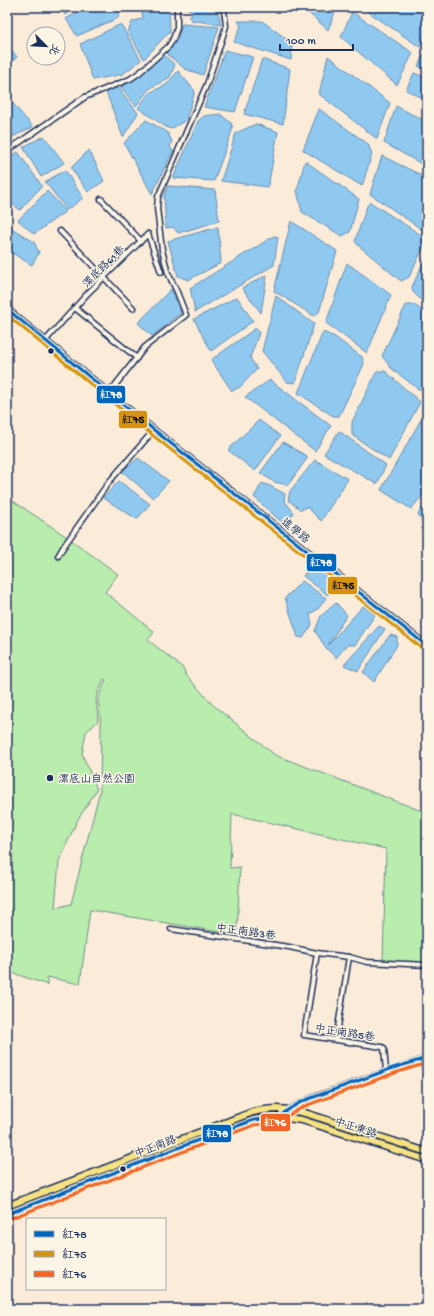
<svg xmlns="http://www.w3.org/2000/svg" width="434" height="1316" viewBox="0 0 434 1316" font-family="'Gochi Hand','LXGW WenKai TC',sans-serif">
<style>
.green{fill:#b9edad;stroke:#6a8e86;fill-rule:evenodd}
.water{fill:#90c9ef;stroke:#618bb5}
.lines{fill:none;stroke-linecap:round;stroke-linejoin:round}
.street-casing{stroke:#1b2f5e;stroke-width:7}
.secondary-casing{stroke:#1b2f5e;stroke-width:8}
.primary-casing{stroke:#1b2f5e;stroke-width:9}
.street{stroke:#fcf5e5;stroke-width:4}
.secondary{stroke:#fcf5e5;stroke-width:5.5}
.primary{stroke:#f7e281;stroke-width:6}
.bus-1-casing{stroke:#fcf5e5;stroke-width:6}
.bus-2-casing{stroke:#fcf5e5;stroke-width:6}
.bus-3-casing{stroke:#fcf5e5;stroke-width:6}
.bus-1{stroke:#0065bd;stroke-width:3}
.bus-2{stroke:#d6940e;stroke-width:3}
.bus-3{stroke:#f26522;stroke-width:3}
.bus-dot{fill:#1b2f5e;stroke:#fcf5e5;stroke-width:1.5}
.labels{text-anchor:middle;stroke-width:3;stroke-linejoin:round;paint-order:stroke}
.street-label{font-size:11px;fill:#1b2f5e;stroke:#fcf5e5}
.poi-label{font-size:11px;fill:#1b2f5e;stroke:#fcf5e5;text-anchor:start}
.line-badge{stroke:#fcf5e5;stroke-width:1.5}
.badge-label{font-size:11px;text-anchor:middle;font-weight:bold;fill:#fff}
.pale-badge-label{font-size:11px;text-anchor:middle;font-weight:bold;fill:#111}
</style>
<rect width="100%" height="100%" fill="#fbecd9"/>
<filter id="ink" filterUnits="userSpaceOnUse"><feTurbulence type="fractalNoise" baseFrequency=".025" numOctaves="2"/><feDisplacementMap in="SourceGraphic" scale="8" xChannelSelector="R" yChannelSelector="G"/><feConvolveMatrix kernelMatrix="1 2 1 2 8 2 1 2 1" color-interpolation-filters="sRGB"/></filter>
<g filter="url(#ink)">
<path class="green" d="M7,497L67,537L118,574L105,592L154,632L148,640L183,668L186,675L213,705L275,755L427,813V964L383,961L386,849L232,814L230,868L240,867L237,935L90,910L80,984L47,977L48,985L7,971ZM104,679L106,680L98,699L101,726L100,790L71,904L55,908L59,861L77,821L97,789L82,754L86,732L98,721L96,698Z"/>
<g class="water">
<path d="M61,7H79L65,15Z"/>
<path d="M87,7H116L119,13L118,18L77,36L66,19Z"/>
<path d="M156,7H169L170,31L144,59L128,32L132,22L143,18L142,13Z"/>
<path d="M184,7H217L221,25L191,20L189,17L192,15L191,10Z"/>
<path d="M302,7H337L328,30Z"/>
<path d="M361,7L427,8V31L420,47Z"/>
<path d="M352,12L413,53L397,85L341,37Z"/>
<path d="M238,21H262L292,43L291,60L234,42L241,26Z"/>
<path d="M121,24L141,60L123,74L93,80L80,44Z"/>
<path d="M182,24L219,27L203,75L185,69L166,53L178,39Z"/>
<path d="M7,44L17,57L7,67Z"/>
<path d="M427,48V70L418,66Z"/>
<path d="M225,50L253,57L235,112L204,107Z"/>
<path d="M164,55L175,65L170,77L149,89L136,106L121,87Z"/>
<path d="M328,56L390,103L377,139L319,94Z"/>
<path d="M262,59L290,69L283,124L244,114Z"/>
<path d="M178,71L195,91L186,120L171,129L166,127L138,108L149,93L166,85Z"/>
<path d="M414,73L427,78V100L406,90Z"/>
<path d="M118,87L138,113L123,137L106,92Z"/>
<path d="M8,98L33,127L8,139L7,137V99Z"/>
<path d="M396,106L427,122V167L384,143Z"/>
<path d="M319,109L368,144L372,154L362,186L303,150Z"/>
<path d="M220,114L231,123L233,128L214,181L173,178L198,121L204,116Z"/>
<path d="M146,120L167,132L172,141L170,147L173,151L152,194L124,143Z"/>
<path d="M256,124L278,132L268,187L221,181L236,133Z"/>
<path d="M44,136L64,163L41,177L23,147Z"/>
<path d="M89,150L104,181L88,192L71,168Z"/>
<path d="M18,152L42,186L20,210L7,199V159Z"/>
<path d="M382,156L427,178V233L370,194Z"/>
<path d="M305,161L359,199L350,232L342,236L302,212L297,191Z"/>
<path d="M65,170L83,198L67,210L45,182Z"/>
<path d="M168,186L215,190L219,221L178,233L173,227L166,228L164,195Z"/>
<path d="M47,191L66,211L34,234L18,220Z"/>
<path d="M370,202L424,237L426,242L409,277L401,281L358,245L355,241L367,206Z"/>
<path d="M291,221L337,251L319,312L314,316L274,291Z"/>
<path d="M7,225L34,242L39,253L32,265L7,250Z"/>
<path d="M218,227L221,263L188,280L178,276L168,241Z"/>
<path d="M274,236L278,237L274,265L195,312L190,288Z"/>
<path d="M427,254V306L413,292L412,287Z"/>
<path d="M347,263L391,295L367,353L326,323Z"/>
<path d="M267,275L261,313L242,288Z"/>
<path d="M171,289L181,313L152,336L138,323Z"/>
<path d="M276,296L314,324L295,383L287,382L262,351Z"/>
<path d="M237,297L253,321L211,351L194,319Z"/>
<path d="M406,305H415L427,315V389H418L391,368L382,356Z"/>
<path d="M256,328L259,333L250,358L257,369L240,387L232,391L211,360Z"/>
<path d="M323,332L335,337L362,357L364,364L339,416H333L298,393Z"/>
<path d="M377,371H385L420,402L389,460L352,435V422Z"/>
<path d="M270,380L331,426L315,451L245,397Z"/>
<path d="M427,409V490L411,509L381,490Z"/>
<path d="M259,420L280,436L255,471L228,450Z"/>
<path d="M339,431L386,465L377,484L324,454Z"/>
<path d="M283,442L308,457L288,485L274,482L260,473Z"/>
<path d="M138,458L169,481L153,498L122,471Z"/>
<path d="M315,460L348,479L321,521L307,507L301,510L288,500L290,491Z"/>
<path d="M119,481L150,504L137,519L103,498Z"/>
<path d="M262,483L270,486L285,494L284,500L294,513L285,525L254,497Z"/>
<path d="M427,503V529L418,514Z"/>
<path d="M312,565L335,583L328,595L303,576Z"/>
<path d="M302,581L326,598L318,609L310,614L312,625L303,638L298,637L285,598Z"/>
<path d="M336,603L347,615L328,645L363,606L375,615L355,645H347L336,658L326,648L315,631L321,616Z"/>
<path d="M379,626L385,629L358,671L344,665Z"/>
<path d="M390,635L397,637V645L374,682L363,672Z"/>
</g>
<g class="lines">
<g class="street-casing">
<g id="street">
<path d="M7,151L85,97L130,79L139,73L169,46L173,39L177,28V7"/>
<path d="M101,199L141,241"/>
<path d="M60,231L133,308"/>
<path d="M75,308L137,358"/>
<path d="M46,340L87,294L148,234L161,272"/>
<path d="M110,392L145,347L186,315L177,292L168,273L162,250L157,208L158,197L207,84L221,42L226,26L225,17L223,7"/>
<path d="M58,556L64,546L109,482L154,430"/>
<path d="M171,929L289,947L317,953L349,957L367,962L427,965"/>
<path d="M317,953L304,1035L382,1047L384,1048L386,1071"/>
<path d="M336,1040L349,957"/>
<path d="M279,1117C298,1101 320,1095 342,1087C370,1076 398,1067 427,1058"/>
</g>
</g>
<g class="secondary-casing">
<path id="secondary" d="M7,309L154,430L427,646"/>
</g>
<g class="primary-casing">
<g id="primary">
<path d="M7,1206L253,1112C274,1108 284,1108 305,1113L427,1152"/>
<path d="M7,1214L196,1141L254,1120L279,1117L302,1120L427,1160"/>
</g>
</g>
<use href="#street" class="street"/>
<use href="#secondary" class="secondary"/>
<use href="#primary" class="primary"/>
<g class="bus-1-casing">
<g id="bus-1">
<path d="M7,309L154,430L427,646"/>
<path d="M7,1214L196,1141L254,1120L279,1117L289,1109L303,1101L393,1068L427,1058"/>
</g>
</g>
<g class="bus-2-casing">
<path id="bus-2" d="M7,315L151,434L424,650"/>
</g>
<g class="bus-3-casing">
<path id="bus-3" d="M9,1219L198,1146L255,1125L281,1122L292,1113L305,1106L395,1073L427,1063"/>
</g>
<use href="#bus-1" class="bus-1"/>
<use href="#bus-2" class="bus-2"/>
<use href="#bus-3" class="bus-3"/>
</g>
</g>
<g class="bus-dot">
<circle cx="51" cy="351" r="3.5"/>
<circle cx="50" cy="778" r="4"/>
<circle cx="123" cy="1169" r="3.5"/>
</g>
<g class="labels">
<g class="street-label">
<text transform="translate(103 266) rotate(-45)" y="4">漯底路61巷</text>
<text transform="translate(296 530) rotate(39)" y="4">進學路</text>
<text transform="translate(246 931) rotate(8)" y="4">中正南路3巷</text>
<text transform="translate(345 1032) rotate(9)" y="4">中正南路5巷</text>
<text transform="translate(356 1127) rotate(18)" y="4">中正東路</text>
<text transform="translate(155 1146) rotate(-21)" y="4">中正南路</text>
</g>
<g class="poi-label">
<text x="58" y="782">漯底山自然公園</text>
</g>
</g>
<g class="line-badge">
<rect x="96" y="385" width="30" height="19" rx="4" fill="#0065bd"/>
<rect x="118" y="410" width="30" height="19" rx="4" fill="#d6940e"/>
<rect x="306" y="553" width="31" height="19" rx="4" fill="#0065bd"/>
<rect x="327" y="576" width="31" height="19" rx="4" fill="#d6940e"/>
<rect x="260" y="1113" width="31" height="19" rx="4" fill="#f26522"/>
<rect x="202" y="1124" width="30" height="19" rx="4" fill="#0065bd"/>
</g>
<g class="badge-label">
<text x="111" y="398">紅78</text>
<text x="321" y="566">紅78</text>
<text x="275" y="1126">紅76</text>
<text x="217" y="1137">紅78</text>
</g>
<g class="pale-badge-label">
<text x="133" y="423">紅75</text>
<text x="343" y="589">紅75</text>
</g>
<rect width="434" height="1316" fill="none" stroke="#fcf5e5" stroke-width="24"/>
<rect x="12" y="12" width="410" height="1292" fill="none" stroke="#1b2f5e" stroke-width="1.5" filter="url(#ink)"/>
<rect x="26" y="1218" width="140" height="72" fill="#fcf5e5" stroke="#a2a6af"/>
<rect x="34" y="1231" width="20" height="6" fill="#0065bd" stroke="#a2a6af"/>
<text x="62" y="1238" font-size="12" fill="#1b2f5e">紅78</text>
<rect x="34" y="1251" width="20" height="6" fill="#d6940e" stroke="#a2a6af"/>
<text x="62" y="1258" font-size="12" fill="#1b2f5e">紅75</text>
<rect x="34" y="1271" width="20" height="6" fill="#f26522" stroke="#a2a6af"/>
<text x="62" y="1278" font-size="12" fill="#1b2f5e">紅76</text>
<g transform="translate(46 46) rotate(114)"><circle r="19" fill="#fcf5e5" stroke="#a2a6af"/>
<path d="M0-3L7 15L0 10L-7 15Z" fill="#1b2f5e"/>
<text y="-6" font-size="11" font-weight="bold" text-anchor="middle" fill="#1b2f5e">北</text>
</g>
<path d="M280 44v6h73v-6" fill="none" stroke="#1b2f5e" stroke-width="2"/>
<text x="286" y="44" font-size="12" fill="#1b2f5e" stroke="#fcf5e5" stroke-width="3" paint-order="stroke">100 m</text>
</svg>
